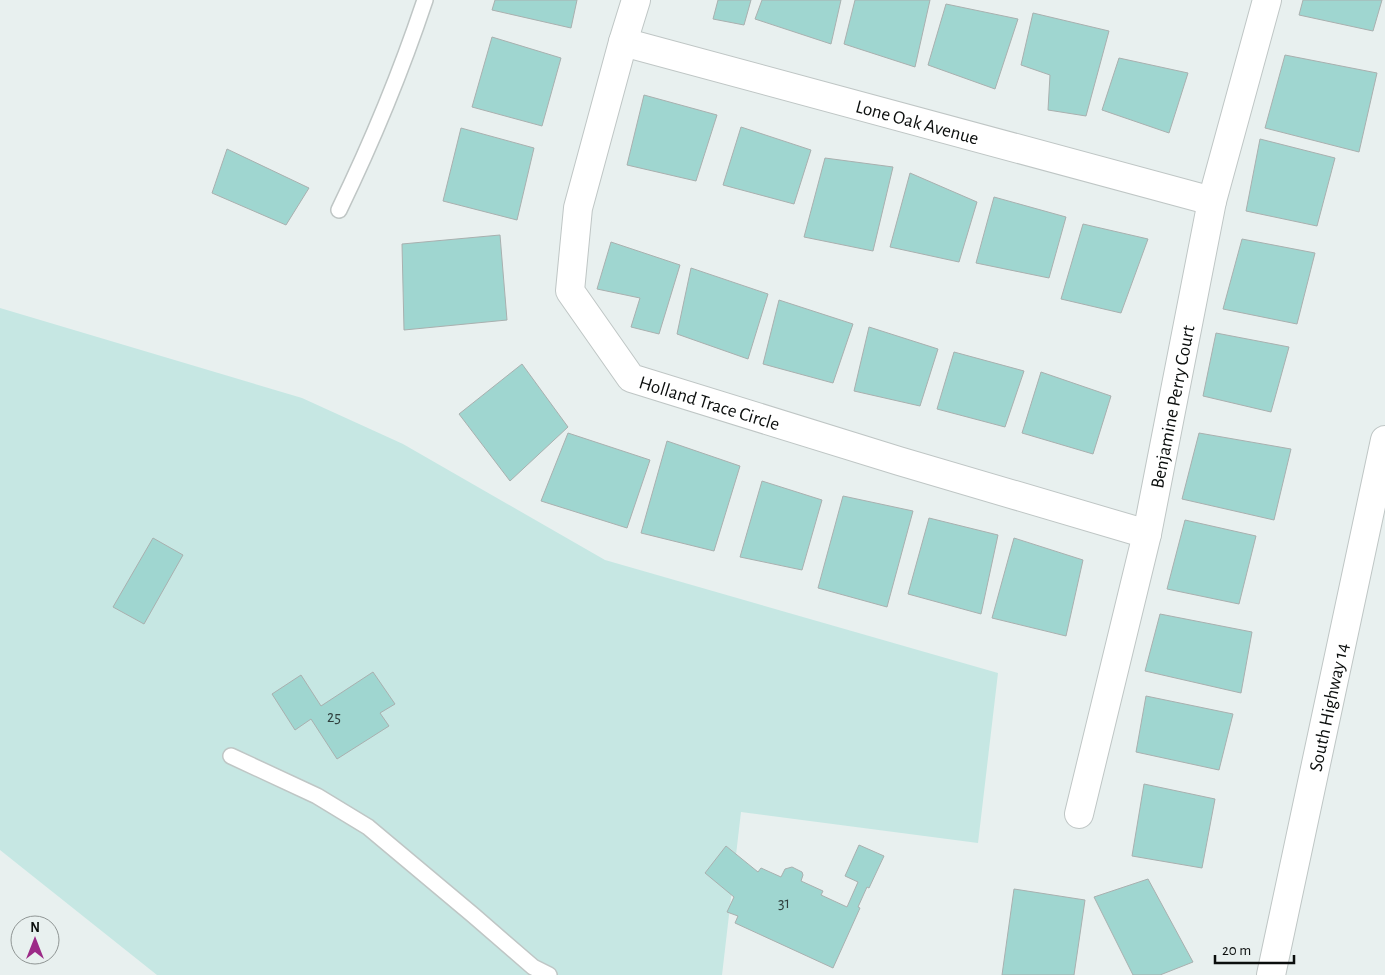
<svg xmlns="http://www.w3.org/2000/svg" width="1385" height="975" viewBox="0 0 1385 975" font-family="'Alegreya Sans',sans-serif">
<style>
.green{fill:#c6e7e3}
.building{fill:#9fd6d0;stroke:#a9b0af}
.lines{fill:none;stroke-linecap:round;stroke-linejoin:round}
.lane-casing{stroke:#bfc6c5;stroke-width:18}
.street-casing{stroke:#bfc6c5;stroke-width:30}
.secondary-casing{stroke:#bfc6c5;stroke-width:30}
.lane{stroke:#fff;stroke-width:15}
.street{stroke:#fff;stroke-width:28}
.secondary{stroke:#fff;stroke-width:28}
.labels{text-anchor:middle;stroke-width:4.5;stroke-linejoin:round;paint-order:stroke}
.number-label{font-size:16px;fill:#30403e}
.street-label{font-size:19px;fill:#0b0e0d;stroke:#e8f0ef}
</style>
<rect width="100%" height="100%" fill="#e8f0ef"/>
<path class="green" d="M0,308L302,398L403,444L605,560L998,673L978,843L741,812L722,975H157L0,850Z"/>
<g class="building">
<path d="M495,0H577L571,28L492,10Z"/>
<path d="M718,0H751L744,25L713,19Z"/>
<path d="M762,0H841L831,44L755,19Z"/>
<path d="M855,0H930L915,67L844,44Z"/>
<path d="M1303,0H1382L1373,31L1299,15Z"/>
<path d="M946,4L1018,19L995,89L928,65Z"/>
<path d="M1033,13L1109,31L1086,116L1048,110L1050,75L1021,65Z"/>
<path d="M492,37L561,58L542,126L472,107Z"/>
<path d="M1285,55L1377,73L1359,152L1265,128Z"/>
<path d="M1119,58L1188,73L1169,133L1102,110Z"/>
<path d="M644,95L717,115L696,181L627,165Z"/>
<path d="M741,127L811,150L794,204L723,185Z"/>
<path d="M461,128L534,148L517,220L443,201Z"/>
<path d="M1260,139L1335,158L1317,226L1246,211Z"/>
<path d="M227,149L309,188L286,225L212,193Z"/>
<path d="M825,158L893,167L873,251L804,237Z"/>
<path d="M910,173L977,202L959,262L890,247Z"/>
<path d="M994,197L1066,217L1049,278L976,263Z"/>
<path d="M1083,224L1148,239L1121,313L1061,299Z"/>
<path d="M500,235L507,320L404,330L402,244Z"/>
<path d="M1242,239L1315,253L1297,324L1223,309Z"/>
<path d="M611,242L680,265L659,334L631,327L640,298L597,289Z"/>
<path d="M691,268L768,294L748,359L677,334Z"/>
<path d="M779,300L853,324L833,383L763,364Z"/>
<path d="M869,327L938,349L920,406L854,391Z"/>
<path d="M1216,333L1289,347L1271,412L1203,396Z"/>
<path d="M954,352L1024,371L1005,427L937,409Z"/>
<path d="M522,364L568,427L510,481L459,414Z"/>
<path d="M1041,372L1111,396L1093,454L1022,433Z"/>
<path d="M568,433L650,460L627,528L541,501Z"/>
<path d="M1199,433L1291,449L1274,520L1182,499Z"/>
<path d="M667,441L740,466L714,551L641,533Z"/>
<path d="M762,481L822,500L802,570L740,557Z"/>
<path d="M843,496L913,511L887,607L818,588Z"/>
<path d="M929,518L998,535L981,614L908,594Z"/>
<path d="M1185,520L1256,536L1239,604L1167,589Z"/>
<path d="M153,538L183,555L144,624L113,607Z"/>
<path d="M1014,538L1083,560L1066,636L992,618Z"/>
<path d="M1160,614L1252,632L1241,693L1145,671Z"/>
<path d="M373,672L395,704L380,713L389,726L337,759L311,719L295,730L272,694L301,675L321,706Z"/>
<path d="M1146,696L1233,714L1219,770L1136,752Z"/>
<path d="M1144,784L1215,799L1202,868L1132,856Z"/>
<path d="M859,845L884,856L869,888L867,887L858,907L860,908L833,968L735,923L738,916L727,912L734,897L705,873L726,846L758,872L761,868L781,877L785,869L792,867L802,872L803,875L801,881L823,891L821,895L847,907L858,882L845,876Z"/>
<path d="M1148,879L1193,962L1160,975H1133L1094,897Z"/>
<path d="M1014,889L1085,900L1074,975H1002Z"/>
</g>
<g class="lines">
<g class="lane-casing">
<g id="lane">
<path d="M339,210C372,142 401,72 425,0"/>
<path d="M231,756L317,796L368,827L473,915L533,967L549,975"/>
</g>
</g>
<g class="street-casing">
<g id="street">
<path id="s1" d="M636,0L623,42L578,208L570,291L631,378L899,461L1147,534"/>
<path id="s2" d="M623,42L1212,201"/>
<path id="s3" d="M1079,814L1147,534L1212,201L1267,0"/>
</g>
</g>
<g class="secondary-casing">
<g id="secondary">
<path id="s4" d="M1271,975L1385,440"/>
</g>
</g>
<use href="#lane" class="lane"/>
<use href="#street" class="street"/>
<use href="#secondary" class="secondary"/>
</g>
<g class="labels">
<g class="number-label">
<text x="334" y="722">25</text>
<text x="784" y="908">31</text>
</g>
<g class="street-label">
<text dy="7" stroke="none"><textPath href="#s2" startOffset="305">Lone Oak Avenue</textPath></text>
<text dy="7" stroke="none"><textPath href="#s1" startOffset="488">Holland Trace Circle</textPath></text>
<text dy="7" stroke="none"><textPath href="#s3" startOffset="418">Benjamine Perry Court</textPath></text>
<text dy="7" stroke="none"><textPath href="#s4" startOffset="274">South Highway 14</textPath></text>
</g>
</g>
<g transform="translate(35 940)"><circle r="24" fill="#e8f0ef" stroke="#909695"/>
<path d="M0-4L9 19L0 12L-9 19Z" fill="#9c2a87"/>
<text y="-8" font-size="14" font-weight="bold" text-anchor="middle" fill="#0b0e0d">N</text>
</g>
<path d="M1215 955v8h79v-8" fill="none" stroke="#0b0e0d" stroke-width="2.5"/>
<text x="1222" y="955" font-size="15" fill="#0b0e0d" stroke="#e8f0ef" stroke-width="4" paint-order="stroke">20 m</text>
</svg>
